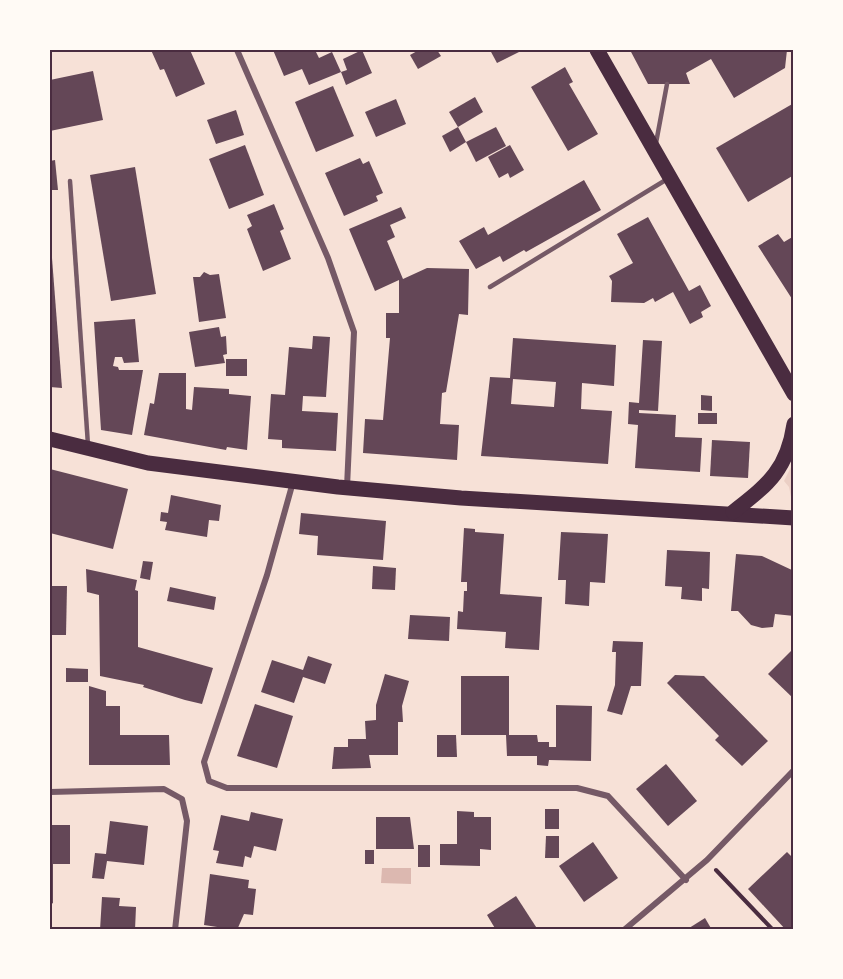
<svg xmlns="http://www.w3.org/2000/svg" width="843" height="979" viewBox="0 0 843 979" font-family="Lato,sans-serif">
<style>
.green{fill:#ebcfc5}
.water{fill:#dcb8b0}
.building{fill:#644757;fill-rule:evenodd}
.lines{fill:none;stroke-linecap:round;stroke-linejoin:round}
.path{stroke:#4a2c40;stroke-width:4}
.service{stroke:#755966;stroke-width:4.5}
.minor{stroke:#755966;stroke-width:6}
.primary{stroke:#4a2c40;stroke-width:15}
.neatline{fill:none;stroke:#4a2c40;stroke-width:2}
</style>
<rect width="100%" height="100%" fill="#f7e1d7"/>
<path class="green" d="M793,463V497H791L789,487L784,481Z"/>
<path class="water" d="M382,868H411V884L381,883Z"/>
<g class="building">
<path d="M151,50H190L205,84L176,97L164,69L160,70Z"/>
<path d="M273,50H315L319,58L332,52L341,72L309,85L302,69L284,76Z"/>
<path d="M362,50L372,73L346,85L341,72L347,70L343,59Z"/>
<path d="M419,50H437L441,56L418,69L410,55Z"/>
<path d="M490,50H523L497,63Z"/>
<path d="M630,50H787L785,68L734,98L711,59L686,73L690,84H648Z"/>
<path d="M565,67L573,82L569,84L598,134L568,151L531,87Z"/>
<path d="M93,71L103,120L50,131V80Z"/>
<path d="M333,86L354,136L316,152L295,102Z"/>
<path d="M475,97L483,112L458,127L449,112Z"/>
<path d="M396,99L406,124L376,137L365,112Z"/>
<path d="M794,103V175L748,202L716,148Z"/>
<path d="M236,110L244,135L216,144L207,120Z"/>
<path d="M458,127L466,142L450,152L442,136Z"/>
<path d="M496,127L506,146L476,162L466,142Z"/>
<path d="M245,145L264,195L229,209L209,159Z"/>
<path d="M510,145L524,170L510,178L508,173L499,178L488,157Z"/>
<path d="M360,158L363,164L369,161L383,193L376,196L378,201L344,216L325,173Z"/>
<path d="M55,160L58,190H50V161Z"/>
<path d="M135,167L156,294L111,301L90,175Z"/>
<path d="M584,180L601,210L526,252L524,250L503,262L500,256L476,269L459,241L484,227L488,235Z"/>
<path d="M274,204L284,229L280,231L291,259L263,271L247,229L252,226L247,215Z"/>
<path d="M401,207L406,218L390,225L395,237L387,241L403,279L427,268L469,269L468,315L459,314L446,392L442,393L440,424L459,425L457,460L363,453L365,419L383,420L390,338H386V313H399V280L375,291L349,229Z"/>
<path d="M648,217L689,291L700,285L711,306L701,312L703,317L690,324L673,292L655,302L653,298L644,303L611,302L612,281L609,276L633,263L617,234Z"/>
<path d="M778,234L784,242L794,236V302L758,246Z"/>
<path d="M50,245H51L62,388L50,387Z"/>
<path d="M204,272L210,275L219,274L226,318L199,322L193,277H200Z"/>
<path d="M135,319L139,362L124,363L122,357H115L113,366L118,367L119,370H143L132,435L101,430L94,322Z"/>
<path d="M219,327L221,337L226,336L227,354L223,355L225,363L195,367L189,332Z"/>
<path d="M313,336L330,337L326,397L303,396L302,411L338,413L336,451L282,448V440L268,439L271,394L285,395L289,347L312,349Z"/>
<path d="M513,338L616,345L614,386L582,383L581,409L612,411L608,464L481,456L490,377L510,378ZM513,379L556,382L554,407L511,404Z"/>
<path d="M643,340L662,341L658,411L639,410V413L676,415L675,437L702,438L700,472L635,468L638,425L628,424L629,402L639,403Z"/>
<rect x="226" y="359" width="21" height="17"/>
<path d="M159,373H186V409L192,410L194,387L229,389V394L251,396L247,450L227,447L226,450L144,435L150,403L154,404Z"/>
<path d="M701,395L712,396V411L701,410Z"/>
<rect x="698" y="413" width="19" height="11"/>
<path d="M712,440L750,442L748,478L710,476Z"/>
<path d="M50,469L128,489L113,549L50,533Z"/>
<path d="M171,495L221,505L219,521L209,520L207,537L165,530L167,522L160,521L161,512L168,513Z"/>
<path d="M301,513L386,521L383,560L317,555L318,536L299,534Z"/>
<path d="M464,528L475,529V532L504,534L500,594L542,597L539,650L505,648L506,632L457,629L458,611L463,612L464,591H467V582H461Z"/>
<path d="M561,532L608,534L605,583L590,582L589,606L565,604L566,580H558Z"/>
<path d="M667,550L710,552L709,589L702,588V601L681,599L682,587L665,586Z"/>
<path d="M736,554L762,556L794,571V616L775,614L773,627L762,628L751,625L738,611H731Z"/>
<path d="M143,561L153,562L150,580L140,578Z"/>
<path d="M373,566L396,568L395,590L372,589Z"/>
<path d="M86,569L137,580L135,590L138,591V647L213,668L202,704L185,700L143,687L144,685L100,676L99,595L87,592Z"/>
<path d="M50,586H67L66,635H50Z"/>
<path d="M170,587L216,597L214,610L167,601Z"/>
<path d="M410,615L450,617L449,641L408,639Z"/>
<path d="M613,641L643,642L641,686H631L622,715L607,711L615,685L616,652H612Z"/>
<path d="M794,648V699L768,674Z"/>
<path d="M308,656L332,664L325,684L303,677L294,703L261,692L272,660L303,670Z"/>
<path d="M66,668L88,669V682H66Z"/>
<path d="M385,674L409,681L402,706L403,722H398V755H369L371,768L332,769L334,747H348V739H366L365,721L376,720V705Z"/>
<path d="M675,675L704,676L768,741L742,766L715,740L719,736L667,683Z"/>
<path d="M461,676H509V735H537L538,742H549V747H556V705L592,706L591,761L549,760L548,766L537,765V756H507L506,735H461Z"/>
<path d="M89,686L106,691V706H120V735H169L170,765H89Z"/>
<path d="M255,704L293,716L277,768L237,756Z"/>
<path d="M437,735H456L457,757H437Z"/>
<path d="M666,764L697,801L668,826L636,789Z"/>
<rect x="545" y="809" width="14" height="20"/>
<path d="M457,811L474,812V817H491V850L480,849V866L440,865V844H457Z"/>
<path d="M251,812L283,819L276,851L254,846L251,858L245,856L243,867L216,863L219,851L213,850L221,815L249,821Z"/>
<path d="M376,817H410L414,849H376Z"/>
<path d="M110,821L148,826L144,865L107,861L104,879L92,878L95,853L106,854Z"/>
<path d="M50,825H70V864H53V903L50,905Z"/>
<path d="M546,836H559V858H545Z"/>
<path d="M593,842L618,878L584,902L559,866Z"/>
<rect x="418" y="845" width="12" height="22"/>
<rect x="365" y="850" width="9" height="14"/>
<path d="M787,852L794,859V930H786L748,889Z"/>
<path d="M210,874L249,880L248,888L256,889L253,915L244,914L237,930L204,925Z"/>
<path d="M516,896L538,930H496L487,915Z"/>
<path d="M102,897L120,898L119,906L136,907L135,930H100Z"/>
<path d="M705,918L712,930H686Z"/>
</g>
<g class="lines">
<path class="path" d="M716,870L773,930"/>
<g class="service">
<path d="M656,143L667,84"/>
<path d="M70,181L88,445"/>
<path d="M490,287L669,178"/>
</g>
<g class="minor">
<path d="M237,50L328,258L354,332L347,487"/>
<path d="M293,482L267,575L204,762L209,781L227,788H577L608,796L686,880"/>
<path d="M50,792L164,789L182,799L187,821L175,930"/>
<path d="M624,930L707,860L794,770"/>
</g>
<g class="primary">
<path d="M597,50L794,394"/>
<path d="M50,439L148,463L338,487L461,498L794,518"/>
<path d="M733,512C767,485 787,471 794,424"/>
</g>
</g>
<rect width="843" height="979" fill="none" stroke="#fffaf5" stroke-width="102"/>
<rect x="51" y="51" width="741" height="877" class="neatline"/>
</svg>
